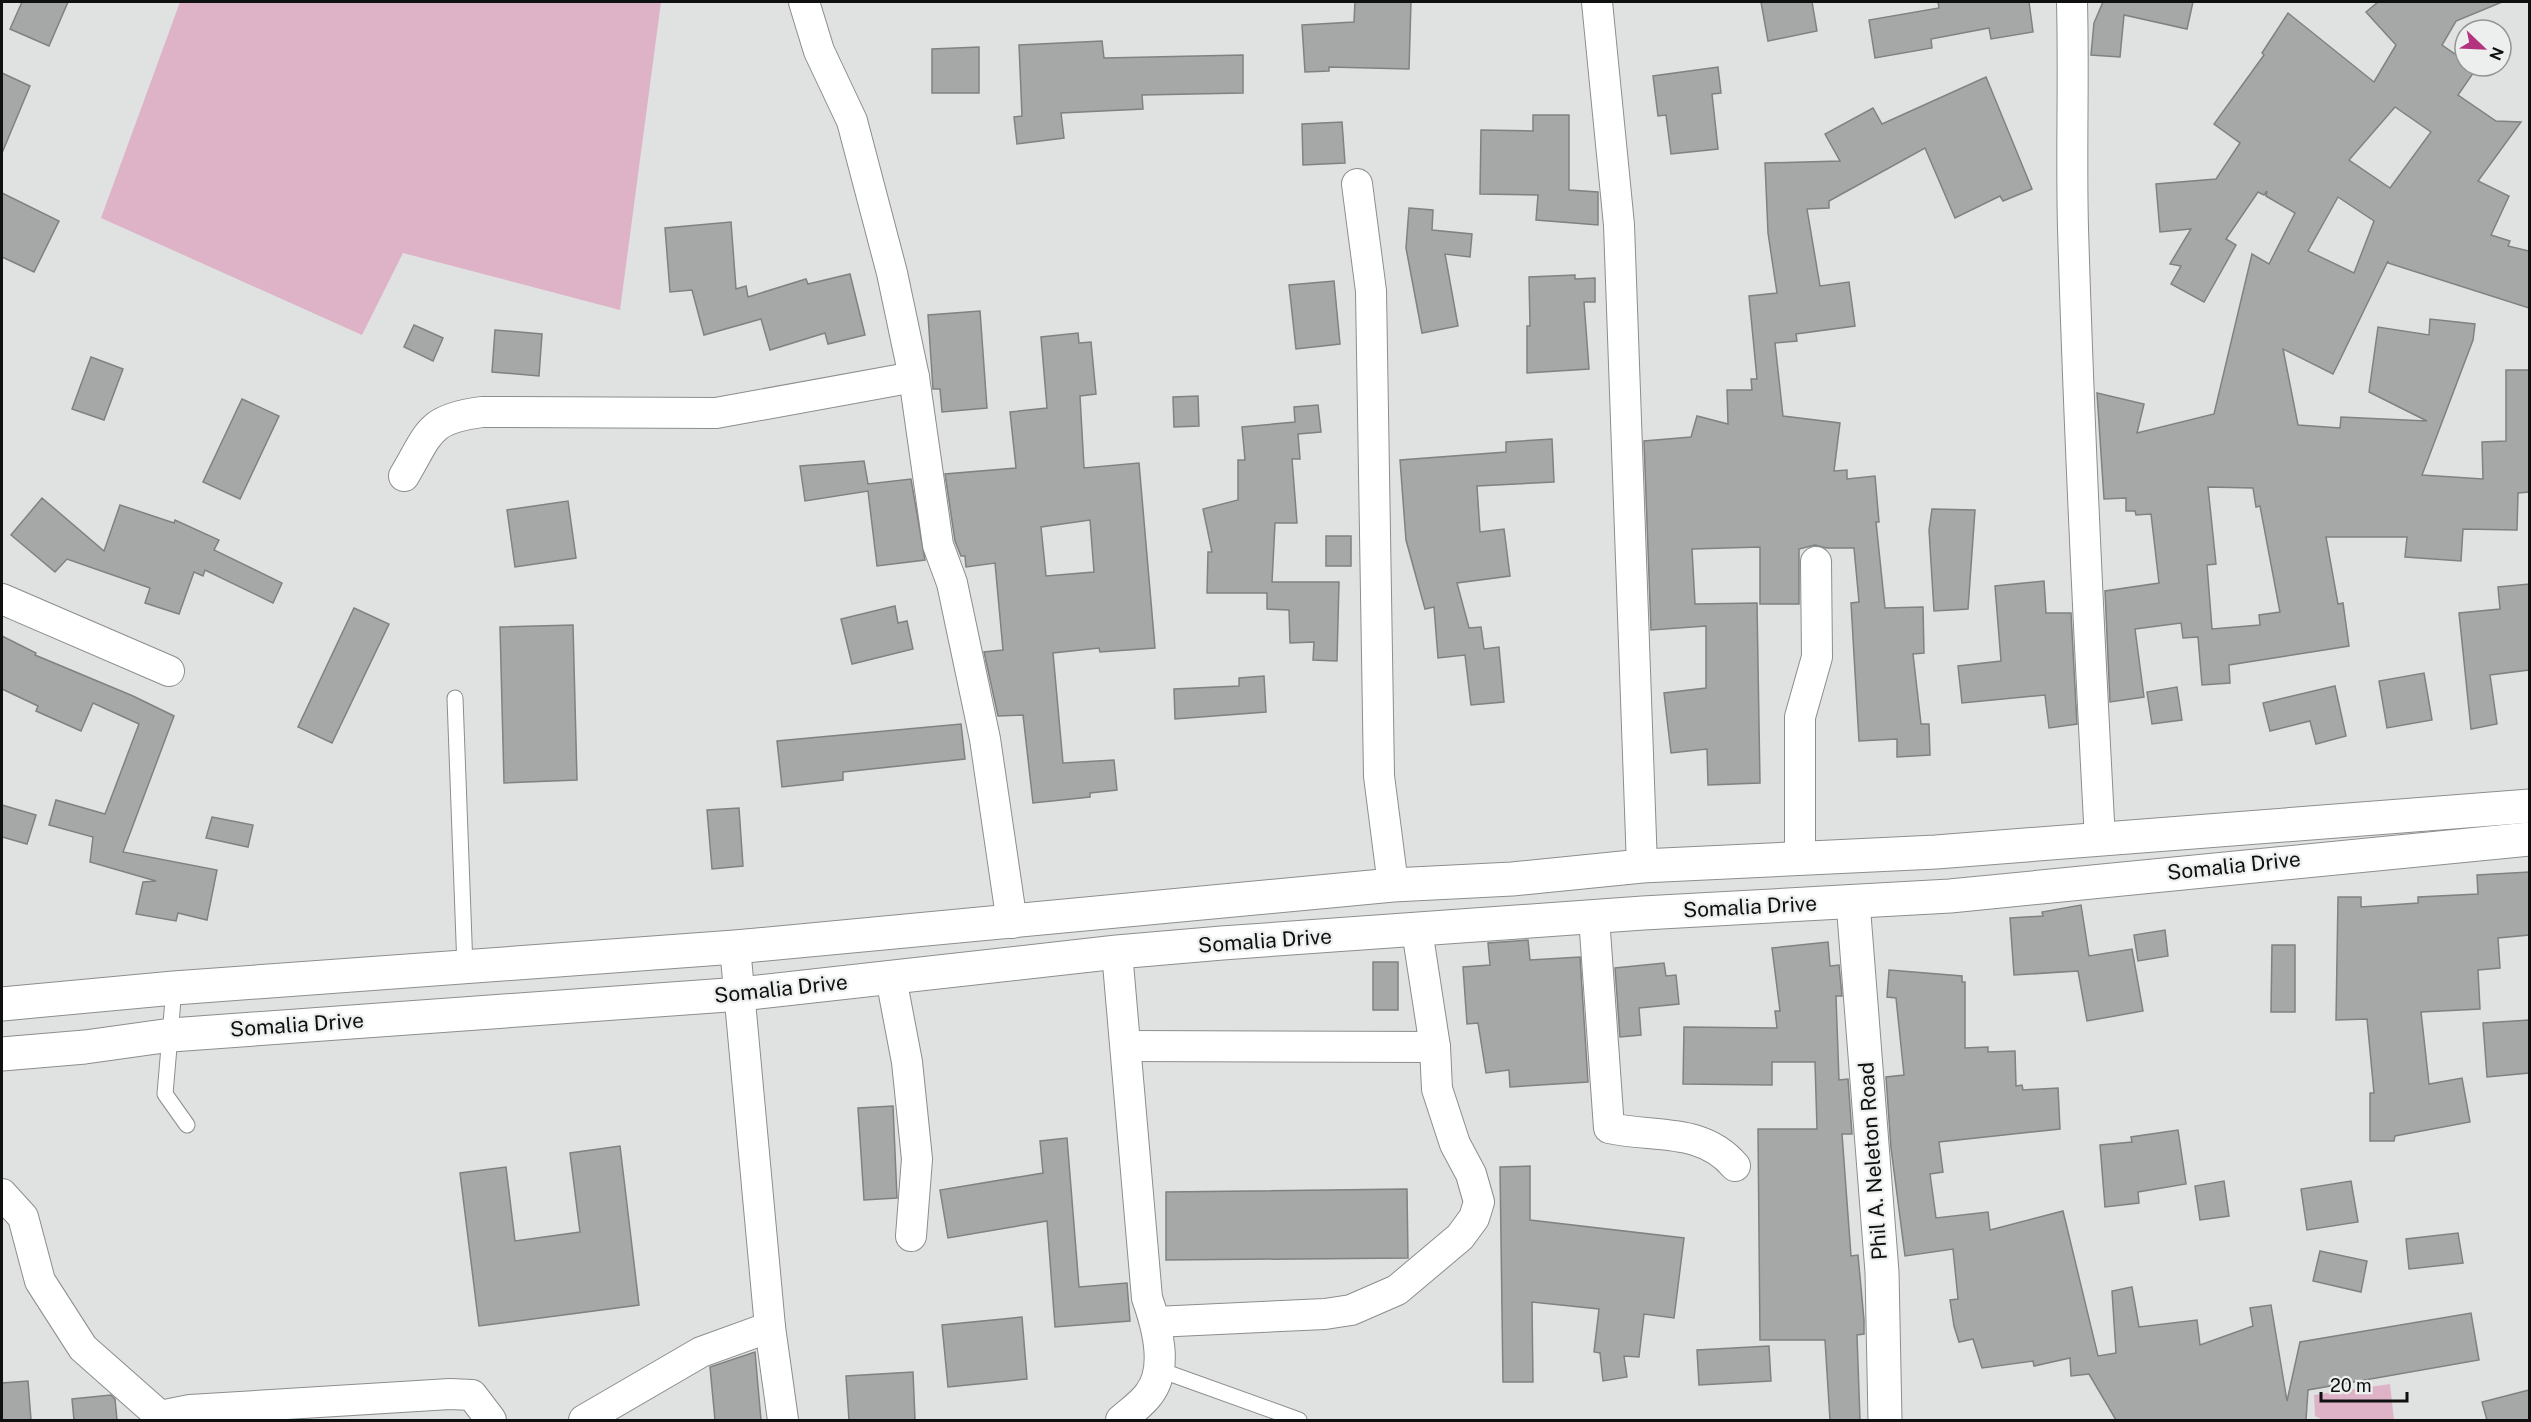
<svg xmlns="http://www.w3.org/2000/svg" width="2531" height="1422" viewBox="0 0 2531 1422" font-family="'Public Sans',sans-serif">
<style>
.green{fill:#deb3c7}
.building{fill:#a5a8a6;stroke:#7f8280;stroke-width:1.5;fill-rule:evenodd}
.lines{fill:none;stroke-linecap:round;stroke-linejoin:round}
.lane-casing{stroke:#8b8e8c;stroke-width:17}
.street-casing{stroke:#8b8e8c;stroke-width:32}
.secondary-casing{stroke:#8b8e8c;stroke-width:35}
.primary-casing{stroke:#8b8e8c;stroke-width:35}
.lane{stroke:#fff;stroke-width:15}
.street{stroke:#fff;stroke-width:30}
.secondary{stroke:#fff;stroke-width:33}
.primary{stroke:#fff;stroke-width:33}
.labels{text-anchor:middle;stroke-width:4.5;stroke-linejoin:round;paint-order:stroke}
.street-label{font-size:21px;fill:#0f1010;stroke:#ecefed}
</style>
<rect width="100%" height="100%" fill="#dfe2e0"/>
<g class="green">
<path d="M180,2H661L620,310L403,253L362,335L101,218Z"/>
<path d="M2390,1384L2394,1420H2323L2315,1416L2314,1395Z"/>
</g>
<g class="building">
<path d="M22,2H68L49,46L10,29Z"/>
<path d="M1355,2H1411L1409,69L1329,67V71L1305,72L1302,25L1354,22Z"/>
<path d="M1761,2H1812L1817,31L1768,41Z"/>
<path d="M1938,2H2029L2033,32L1991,39L1989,28L1931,39L1932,48L1875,58L1869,20L1939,8Z"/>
<path d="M2103,2H2193L2187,29L2124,15L2120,57L2091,55L2094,23Z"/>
<path d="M2378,2H2502L2456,21L2442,45L2465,61V66L2476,69L2458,95L2496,121L2521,122L2478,181L2509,196L2491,235L2510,241L2508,246L2529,251V308L2388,263V261L2333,374L2283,349L2298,425L2340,428L2341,417L2427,421L2369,392L2378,327L2429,335L2430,319L2475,324L2473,340L2422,475L2483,479L2482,442L2506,441V370H2529V492L2518,493L2517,530L2463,529L2461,561L2405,557L2407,537H2326L2338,604L2343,603L2349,646L2229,665L2230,683L2202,685L2198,637L2183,638L2181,623L2135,629L2144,697L2110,702L2105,591L2159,583L2151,514L2136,515L2135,511H2126V498L2104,499L2097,393L2144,404L2137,433L2214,414L2252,254L2269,264L2295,213L2266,196L2267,191L2264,195L2258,192L2226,239L2236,245L2204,302L2171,284L2181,266L2170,264L2191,229L2160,232L2156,184L2216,179L2240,143L2214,124L2264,55L2262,53L2288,13L2374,82L2396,45L2366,12ZM2395,107L2431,132L2390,188L2349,160ZM2338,197L2374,221L2354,273L2308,251ZM2208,487L2253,488L2256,507L2260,506L2280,612L2259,615L2260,625L2212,629L2207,565L2216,564Z"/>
<path d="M1102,41L1104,58L1243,55V93L1142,95L1143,109L1061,113L1064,138L1017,144L1014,117L1022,116L1019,45Z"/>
<path d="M979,47V93H932V49Z"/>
<path d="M1718,67L1721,93L1712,94L1718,149L1671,154L1666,115L1658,116L1653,76Z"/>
<path d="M2,73L30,86L2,153Z"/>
<path d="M1986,77L2032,189L2003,201L2000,196L1955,218L1925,148L1829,201V208L1807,209L1820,286L1849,282L1855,326L1796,334L1797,341L1775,343L1783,416L1840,423L1834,471L1847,470V479L1875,476L1879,522H1876L1885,608L1923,607L1924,653L1913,654L1921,724H1929L1930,755L1897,757V739L1859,741L1851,603L1859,602L1854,548H1826L1815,545L1799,549V604H1760V547L1692,549L1695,604L1757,603L1760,783L1708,785L1707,749L1671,753L1664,693L1706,688V626L1651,630L1644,441L1691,437L1697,416L1728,424L1727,390H1752L1751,379H1757L1749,296L1777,293L1768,233L1765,163L1840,161L1825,134L1873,108L1882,124Z"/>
<path d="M1533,115H1569V190L1598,192V225L1536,220L1538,195L1480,194L1481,130L1533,131Z"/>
<path d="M1342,122L1345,163L1303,165L1302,124Z"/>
<path d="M2,193L59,221L34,272L2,257Z"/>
<path d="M1409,208L1433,210L1432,230L1472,234L1470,257L1445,254L1458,326L1422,333L1406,248Z"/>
<path d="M731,222L736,289L746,286L748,297L806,279L808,284L850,274L865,335L828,344L825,333L770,350L761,319L704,335L692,290L670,292L665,228Z"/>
<path d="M1575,275V279L1595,278V302H1584L1589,369L1527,373V326H1530L1529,277Z"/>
<path d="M1334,281L1340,344L1296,349L1289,285Z"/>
<path d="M980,311L987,408L942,412L940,389H933L928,315Z"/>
<path d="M414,325L443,338L433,361L404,347Z"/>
<path d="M495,330L542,334L539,376L492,372Z"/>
<path d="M1078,333L1079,343L1091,342L1096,394L1080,396L1084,468L1139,463L1155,648L1100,652L1099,648L1053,653L1063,763L1114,760L1117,790L1090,793V797L1033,803L1023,715L998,716L984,652L1003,650L995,563L966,567L965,556H961L955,541L945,474L1016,468L1010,412L1047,408L1041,337ZM1090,520L1094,572L1046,576L1041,527Z"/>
<path d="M91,357L123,369L104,420L72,409Z"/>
<path d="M1198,396L1199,426L1174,427L1173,397Z"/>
<path d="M242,399L279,416L240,499L203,482Z"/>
<path d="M1318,405L1321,432L1298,434L1300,459H1292L1297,523H1275L1272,582H1339L1337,661L1313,660L1314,642L1290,643L1289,610L1267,609V593H1207L1208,552H1212L1203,509L1238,500V460H1245L1242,427L1295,422L1294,407Z"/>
<path d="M1552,439L1554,482L1477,486L1480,532L1504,529L1510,576L1457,583L1469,628L1481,627L1484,649L1499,647L1504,702L1471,705L1465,655L1438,658L1434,607L1425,609L1406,540L1400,460L1506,452V442Z"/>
<path d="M864,461L868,484L911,479L925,560L877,566L868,491L805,501L800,466Z"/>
<path d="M42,498L104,551L120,505L174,523L175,520L219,540L214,550L282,583L273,603L205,570L203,576L194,572L179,614L145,603L150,588L67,559L55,572L11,535Z"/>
<path d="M568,501L576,558L515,567L507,510Z"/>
<path d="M1932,509L1975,510L1968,609L1934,611L1929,530Z"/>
<rect x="1326" y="536" width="25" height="30"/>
<path d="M2044,581L2046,613H2071L2077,724L2049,728L2045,695L1962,703L1958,666L2001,661L1995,586Z"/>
<path d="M2529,584V670L2490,675L2497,724L2471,729L2459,613L2500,609L2498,587Z"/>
<path d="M895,606L898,623L907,621L913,649L852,664L841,619Z"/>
<path d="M354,608L389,624L332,743L298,727Z"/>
<path d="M573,625L577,780L504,783L500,627Z"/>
<path d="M2,636L36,653L35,655L133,696L174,716L123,852L217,870L207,920L178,913L176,921L136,914L143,882L156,881L90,862L93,837L49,825L56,800L105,814L139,724L93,703L81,731L36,711L38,706L2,689Z"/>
<path d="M2424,673L2432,720L2387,728L2379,681Z"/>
<path d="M1264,676L1266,712L1175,719L1174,689L1239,686V678Z"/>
<path d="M2335,686L2346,736L2316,744L2310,721L2270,731L2263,703Z"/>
<path d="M2177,687L2182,720L2152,724L2147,692Z"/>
<path d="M961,724L965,759L843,772V780L782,787L777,741Z"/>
<path d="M2,805L36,815L27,844L2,837Z"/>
<path d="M739,808L743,866L712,869L707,810Z"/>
<path d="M212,817L253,825L248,847L206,838Z"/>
<path d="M2529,872V935L2498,938L2500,968L2478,970L2480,1009L2421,1012L2429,1084L2462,1078L2470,1122L2395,1136L2394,1141H2370V1093H2374L2367,1019L2336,1020L2338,897H2361V907L2418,903V897L2478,894L2477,875Z"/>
<path d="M2081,905L2089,956L2132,949L2143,1011L2087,1021L2078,971L2014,975L2010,918L2043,916L2042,912Z"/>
<path d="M2165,930L2168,956L2138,961L2134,935Z"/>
<path d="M1528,940L1530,960L1580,957L1588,1082L1510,1087L1509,1070L1486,1073L1478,1023L1467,1024L1463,967L1490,965L1488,943Z"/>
<path d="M1828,942L1830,966L1839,965L1842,996H1836L1839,1080L1848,1079L1852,1134H1842L1851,1256L1858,1255L1864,1320V1334L1857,1335L1860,1420H1830L1825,1340H1760L1758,1129H1817L1815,1062H1772V1085L1683,1084L1684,1027L1777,1028L1775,1011H1780L1772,948Z"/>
<path d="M2272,945H2295V1012H2271Z"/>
<rect x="1373" y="962" width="25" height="48"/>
<path d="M1664,963L1666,976L1676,975L1679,1004L1639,1008L1641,1035L1620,1037L1615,968Z"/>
<path d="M1889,970L1962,976V982H1965V1048L1988,1047V1052L2015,1051L2016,1086L2022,1085L2023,1090L2058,1088L2060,1129L1939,1142L1943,1172L1930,1174L1936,1218L1988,1212L1990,1230L2063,1211L2098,1356L2116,1353L2112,1291L2132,1287L2139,1327L2197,1320L2200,1345L2253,1326L2250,1308L2271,1305L2287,1401L2300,1342L2471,1313L2479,1360L2308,1390L2306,1420H2116L2089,1374L2071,1376L2070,1358L2034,1366L2033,1361L1982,1368L1973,1339L1959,1342L1954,1326L1950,1300L1958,1299L1953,1249L1905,1256L1891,1148L1886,1077L1904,1075L1896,998L1887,997Z"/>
<path d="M2529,1020V1073L2487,1077L2483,1023Z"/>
<path d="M893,1106L897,1198L864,1200L858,1108Z"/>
<path d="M2178,1130L2186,1184L2138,1192L2139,1203L2105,1207L2100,1145L2132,1142L2131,1137Z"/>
<path d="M1067,1138L1079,1287L1127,1283L1130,1321L1055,1327L1047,1221L948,1238L940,1190L1043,1173L1040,1141Z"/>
<path d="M620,1146L639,1305L479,1326L460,1173L506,1167L515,1241L580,1232L570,1153Z"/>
<path d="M1530,1166V1220L1684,1238L1674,1318L1644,1314L1639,1357L1624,1356L1627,1377L1603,1381L1600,1353L1594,1352L1599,1309L1532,1302L1533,1382H1503L1500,1167Z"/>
<path d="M2224,1181L2229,1216L2200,1220L2195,1186Z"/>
<path d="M2351,1181L2358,1222L2307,1230L2301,1189Z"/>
<path d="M1407,1189L1408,1258L1166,1260V1192Z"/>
<path d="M2458,1233L2463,1263L2409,1269L2406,1239Z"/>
<path d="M2320,1251L2367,1261L2361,1292L2313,1281Z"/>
<path d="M1022,1317L1027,1379L948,1387L942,1325Z"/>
<path d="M1769,1346L1771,1381L1699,1385L1697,1350Z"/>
<path d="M755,1352L761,1420H715L710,1367Z"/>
<path d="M913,1372L915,1420H849L846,1376Z"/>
<path d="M28,1381L31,1420H2V1383Z"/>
<path d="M2529,1390V1420H2487L2482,1402Z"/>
<path d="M111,1395L115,1399L117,1420H74L72,1399Z"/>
</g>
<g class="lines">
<g class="lane-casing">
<g id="lane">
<path d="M455,698L465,968"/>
<path d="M174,988L165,1094L187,1125"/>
<path d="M1160,1370L1299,1420"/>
</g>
</g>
<g class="street-casing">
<g id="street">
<path d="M804,2L819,51L852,121L892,273L914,377L938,545L952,583L985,739L1012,923"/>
<path d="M1597,2L1619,225L1642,866"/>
<path d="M2072,2C2074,77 2071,153 2073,228C2079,432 2089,636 2100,840"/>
<path d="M1357,184L1371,291L1379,776L1393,885"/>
<path d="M404,476C430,432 428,419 482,412L716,413L914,377"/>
<path d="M2,599L169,671"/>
<path d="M1800,858V717L1817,657L1816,562"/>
<path d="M1594,917L1609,1128C1654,1138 1702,1127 1735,1166"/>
<path d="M735,947L770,1327L783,1420"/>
<path d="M1117,952L1147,1298C1157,1326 1169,1368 1149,1394C1142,1404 1130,1412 1121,1420"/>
<path d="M891,978L907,1062L917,1159L911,1236"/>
<path d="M1126,1046L1435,1047"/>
<path d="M2,1194L23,1217L40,1281L83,1348L160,1416"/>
<path d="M1155,1322L1325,1314L1351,1310L1397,1290L1460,1237L1474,1218L1479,1202L1471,1174L1455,1144L1437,1089L1435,1047L1417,930"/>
<path d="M156,1420L160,1416L190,1410L450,1394L472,1395L491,1420"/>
<path d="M584,1420L701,1352L770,1327"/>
</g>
</g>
<g class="secondary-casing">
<path id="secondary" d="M1853,902L1882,1272L1885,1420"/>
</g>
<g class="primary-casing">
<g id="primary">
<path d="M2,1004L174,988L735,947L1393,885L1512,879L1642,866L1936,852L2530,806"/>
<path d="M2,1054L85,1047L171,1035L741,994L1117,952L1222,943L1643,913L1950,896L2530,839"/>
</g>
</g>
<use href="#lane" class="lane"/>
<use href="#street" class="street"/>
<use href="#secondary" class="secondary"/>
<use href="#primary" class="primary"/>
</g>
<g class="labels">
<g class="street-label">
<text transform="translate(2234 866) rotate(-6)" y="7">Somalia Drive</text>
<text transform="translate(1750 907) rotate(-3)" y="7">Somalia Drive</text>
<text transform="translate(1265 941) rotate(-4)" y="7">Somalia Drive</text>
<text transform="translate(781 989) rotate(-6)" y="7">Somalia Drive</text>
<text transform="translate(297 1025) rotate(-4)" y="7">Somalia Drive</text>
<text transform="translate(1873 1161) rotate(-94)" y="7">Phil A. Neleton Road</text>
</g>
</g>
<rect width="2531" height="1422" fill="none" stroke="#0f1010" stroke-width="6"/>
<g transform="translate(2483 48) rotate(113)"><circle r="28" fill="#ecefed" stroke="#949695" stroke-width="1.5"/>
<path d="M0-4.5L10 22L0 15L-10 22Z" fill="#b3337f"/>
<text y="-9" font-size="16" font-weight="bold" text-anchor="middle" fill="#0f1010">N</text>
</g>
<path d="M2321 1392v9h86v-9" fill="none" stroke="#0f1010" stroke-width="3"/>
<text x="2330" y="1392" font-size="18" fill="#0f1010" stroke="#ecefed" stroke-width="4.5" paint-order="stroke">20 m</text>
</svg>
